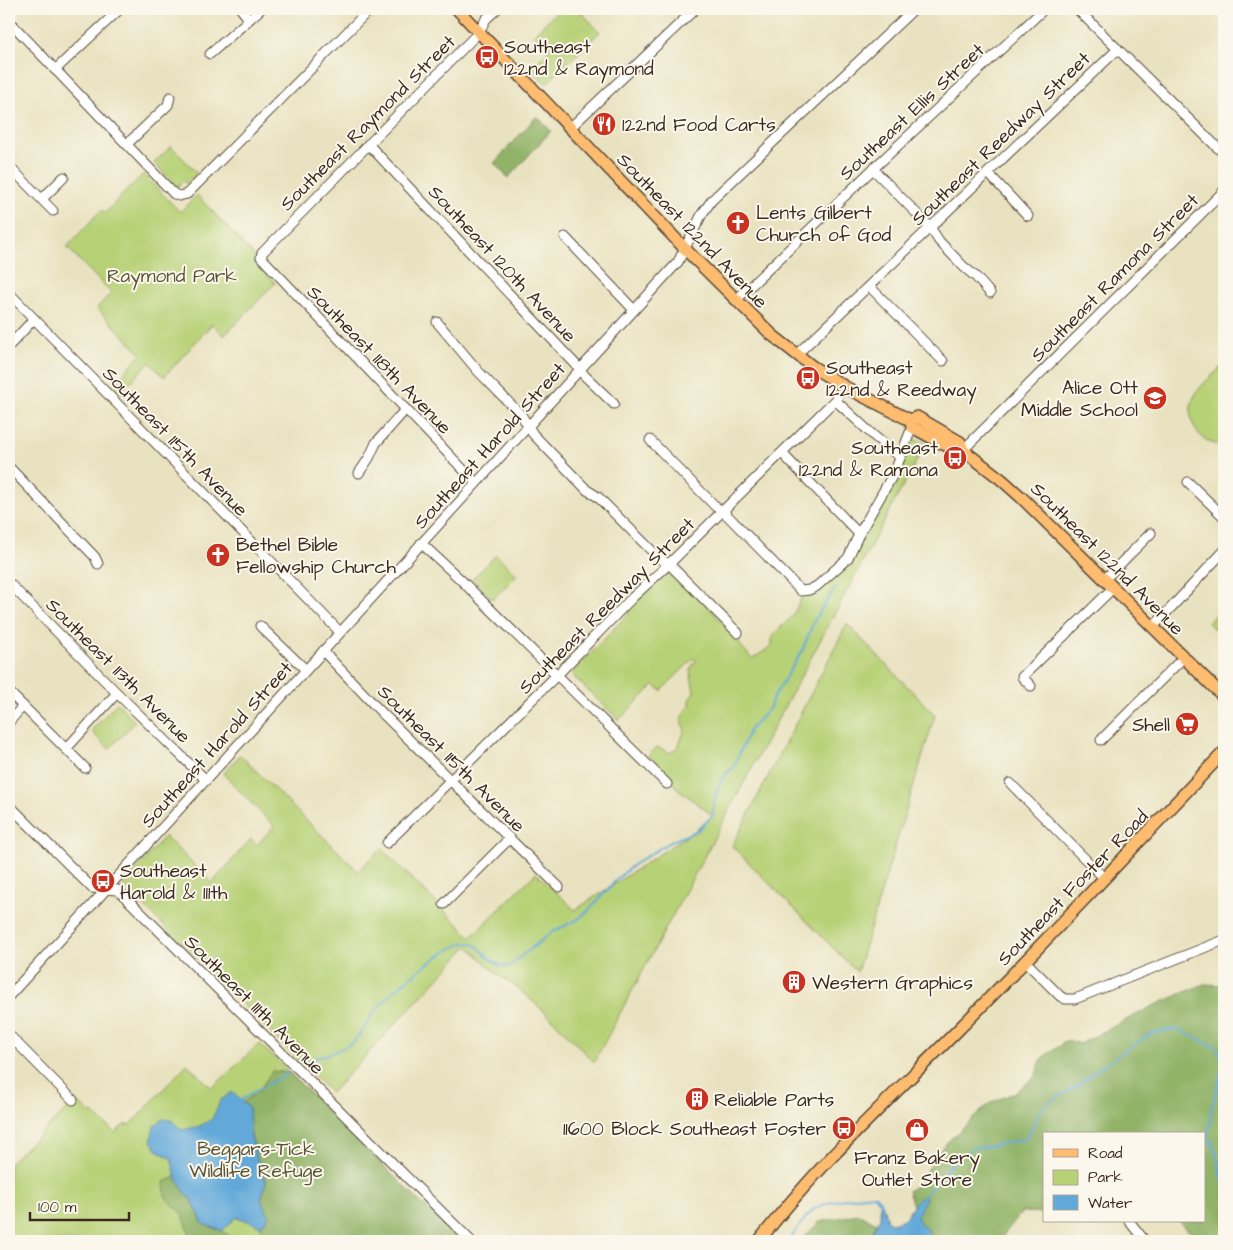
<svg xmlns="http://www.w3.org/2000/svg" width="1233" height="1250" viewBox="0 0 1233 1250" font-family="'Architects Daughter',sans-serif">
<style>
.green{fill:#b7d177;stroke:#797e4a}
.forest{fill:#91b368;stroke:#666e43}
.water{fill:#62a9d9;stroke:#4e6a7c}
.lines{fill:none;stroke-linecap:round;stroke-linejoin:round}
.stream{stroke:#62a9d9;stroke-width:2}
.minor-casing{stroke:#554636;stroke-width:11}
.major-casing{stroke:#554636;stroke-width:14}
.minor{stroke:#fff;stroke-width:9}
.major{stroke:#fdbc6f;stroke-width:11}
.labels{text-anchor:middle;stroke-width:4;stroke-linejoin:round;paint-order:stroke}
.poi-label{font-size:19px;fill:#3b2a1e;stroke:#fbf7ec;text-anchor:start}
.street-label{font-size:19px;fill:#3b2a1e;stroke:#fbf7ec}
.park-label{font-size:19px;fill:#5a5434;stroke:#fbf7ec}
</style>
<rect width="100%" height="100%" fill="#fbf7ec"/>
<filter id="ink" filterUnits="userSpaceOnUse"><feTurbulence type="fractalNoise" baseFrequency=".02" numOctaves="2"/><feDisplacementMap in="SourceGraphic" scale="10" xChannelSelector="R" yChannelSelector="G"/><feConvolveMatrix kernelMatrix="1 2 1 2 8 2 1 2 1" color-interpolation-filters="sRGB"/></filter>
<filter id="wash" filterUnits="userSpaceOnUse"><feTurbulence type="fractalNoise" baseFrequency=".0096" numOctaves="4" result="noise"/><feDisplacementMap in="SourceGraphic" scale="20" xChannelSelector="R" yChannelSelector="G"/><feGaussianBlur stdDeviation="1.12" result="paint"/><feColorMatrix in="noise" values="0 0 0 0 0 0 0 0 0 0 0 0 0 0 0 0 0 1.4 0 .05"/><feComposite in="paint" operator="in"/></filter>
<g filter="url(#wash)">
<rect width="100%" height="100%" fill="#e9e2c0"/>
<g class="green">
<path d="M560,9H578L600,32L546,84L531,68L549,50L534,34Z"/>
<path d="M171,146L197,173L186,184L183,181L177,187L154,163Z"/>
<path d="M143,174L180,212L197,195L257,259L255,262L275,283L224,336L212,324L164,377L149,362L119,395L111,387L141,354L97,308L111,293L67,247L101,210L105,213Z"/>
<path d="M1224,364V446C1199,444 1182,419 1195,395C1201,384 1215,374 1224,364Z"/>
<path d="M912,439L924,442L925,445L594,1062L550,1017L519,989L496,973L468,946L331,1093L123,885L165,836L212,883L251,839L257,845L274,826L223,774L240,755L358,871L381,848L471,937L536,873L575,910L693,832L713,816L676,787L648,756L657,747L670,753L678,747L685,730L681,721L685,711L690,706V698L694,692L690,670L696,660L694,658L661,691L654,685L619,720L571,674L629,613L627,609L642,593L669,572H672L708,606L752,659L772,646V636L793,615L802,597L832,578L849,561L906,457Z"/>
<path d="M496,555L517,575L493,599L472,579Z"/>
<path d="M1224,605V639L1208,623Z"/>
<path d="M847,624L935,715L857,972L732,846Z"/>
<path d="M117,703L135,722L109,749L91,731Z"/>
<path d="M259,1044L277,1060L457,1241H9V1163L77,1100L91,1114L93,1113L115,1133L124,1125H130L187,1064L212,1088Z"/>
</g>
<g class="forest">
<path d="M537,116L551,131L508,178L494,163Z"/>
<path d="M1204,984L1224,985V1241C1201,1241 1195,1239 1179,1221H1204V1134H1044V1213L1022,1212L999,1241H931L930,1232L918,1221L908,1191L918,1184L944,1145L990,1103L1014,1093L1035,1077L1042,1058L1068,1040L1080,1044L1153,1006Z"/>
<path d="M272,1071L289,1073L460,1241H262L261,1226L269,1216L261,1200L266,1182L257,1159L250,1132L249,1108L243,1102L259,1091Z"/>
<path d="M176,1177L184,1191L192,1200L203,1224L222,1231L238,1241H192L183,1215L165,1197L164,1182Z"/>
<path d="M858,1214L877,1223L867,1241H800L819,1222Z"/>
</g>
<g class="water">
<path d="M232,1092L249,1108L250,1132L257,1159L266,1182L261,1200L269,1216L261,1226L237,1217L222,1231L203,1224L192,1200L184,1191L176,1177L171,1158L158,1151L151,1141L154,1126L163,1119L171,1120L182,1130L200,1126L212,1119L221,1100Z"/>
<path d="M924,1195L926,1198L917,1217C922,1229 928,1224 931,1241H867L880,1218V1203L884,1209L887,1221L892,1223L904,1219L916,1201Z"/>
</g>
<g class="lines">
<g class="stream">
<path d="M301,1063C318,1056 340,1053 354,1041C361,1034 369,1019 376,1010C390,993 446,944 468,943C482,942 488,968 509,966L552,932L577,920L589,910L618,878L633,865L668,843L698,830L712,816L716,793L720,783L726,774L733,768L750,729L769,709L773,698L802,651L815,619L836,587"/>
<path d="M240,1101C255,1089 273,1083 289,1072"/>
<path d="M924,1196L953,1162L973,1148L993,1146L1008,1142L1022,1140L1027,1137L1042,1108L1051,1101L1077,1086L1098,1069L1150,1034L1176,1029L1212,1045L1218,1050L1221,1056L1223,1066L1211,1111L1208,1137L1215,1148L1224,1187"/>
<path d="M789,1241C796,1231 803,1219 813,1210C824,1201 860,1196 874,1195L880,1201L882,1206"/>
</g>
</g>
</g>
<g filter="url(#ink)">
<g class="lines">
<g class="minor-casing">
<g id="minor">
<path d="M241,9L249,19"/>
<path d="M1077,9L1224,154"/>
<path d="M9,21L174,194L179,196L187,194L197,184L370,9"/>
<path d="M210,54L261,9"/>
<path d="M55,70L120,9"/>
<path d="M570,128L695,9"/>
<path d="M127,144L168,105L170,97"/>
<path d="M368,144L580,369L584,375L614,404"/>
<path d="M9,166L53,211"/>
<path d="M873,169L930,227L939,241L964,267L976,277L990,293"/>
<path d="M988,173L1028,216"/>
<path d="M42,199L64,177"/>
<path d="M565,237L634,310"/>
<path d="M869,286L943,361"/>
<path d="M9,293L340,632"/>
<path d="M736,300L873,169L1044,9"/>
<path d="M437,322L478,371L522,416L533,434L587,490L598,497L660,559L669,564L738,633"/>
<path d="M9,346L34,319"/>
<path d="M796,355L1118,49"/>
<path d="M835,400L874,436L900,457"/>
<path d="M650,440L716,507L724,512L801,591L809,590L817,586L848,558L859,534L895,471L912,427"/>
<path d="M963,450L1224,191"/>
<path d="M782,453L859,534"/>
<path d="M9,467L95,557L98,564"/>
<path d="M359,473L369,458L376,443L405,410"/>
<path d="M1188,482L1224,517"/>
<path d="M476,483L261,257L262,253L479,32L486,19L497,9"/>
<path d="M421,543L460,579L667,784"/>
<path d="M1105,579L1151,533"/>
<path d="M9,583L117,693L206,780"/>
<path d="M260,626L306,670"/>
<path d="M1153,627L1224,551"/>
<path d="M323,651L380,711L559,887"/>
<path d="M1031,686L1022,677L1113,588"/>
<path d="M9,692L85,768"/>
<path d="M9,722L23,706"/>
<path d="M1101,740L1184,657"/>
<path d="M66,749L117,693"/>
<path d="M1010,783L1104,878"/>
<path d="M9,805L92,888L118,890L471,1241"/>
<path d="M387,843L557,675L633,597L669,564L835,400L845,387"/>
<path d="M444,904L510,838"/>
<path d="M1025,961L1060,996L1065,999H1075L1224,940"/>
<path d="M9,996L678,262L702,214L712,200L914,9"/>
<path d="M9,1035L73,1100"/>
<path d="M1129,1221L1145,1241"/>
</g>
</g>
<g class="major-casing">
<g id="major">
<path d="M457,9L691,255L772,335L813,367L845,387L910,420L917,417L960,442L963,450L1002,480L1021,497L1224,697"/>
<path d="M910,420L912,427L955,450H963"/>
<path d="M759,1241C819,1163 894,1095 963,1025C1052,935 1137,843 1224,752"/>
</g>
</g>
<use href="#minor" class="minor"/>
<use href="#major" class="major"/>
</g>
</g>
<defs>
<g id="bus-disc" transform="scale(1.25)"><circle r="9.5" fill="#c8321e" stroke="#fbf7ec"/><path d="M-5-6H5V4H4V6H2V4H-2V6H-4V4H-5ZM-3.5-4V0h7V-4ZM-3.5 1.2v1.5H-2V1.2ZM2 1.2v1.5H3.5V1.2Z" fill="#fff"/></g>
<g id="restaurant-disc" transform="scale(1.25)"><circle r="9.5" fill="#c8321e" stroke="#fbf7ec"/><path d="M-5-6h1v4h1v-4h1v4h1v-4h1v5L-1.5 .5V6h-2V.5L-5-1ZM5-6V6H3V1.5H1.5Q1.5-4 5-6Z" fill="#fff"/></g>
<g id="church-disc" transform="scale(1.25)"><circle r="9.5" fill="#c8321e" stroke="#fbf7ec"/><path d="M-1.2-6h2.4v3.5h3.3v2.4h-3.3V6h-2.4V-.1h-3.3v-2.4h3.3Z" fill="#fff"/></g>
<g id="school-disc" transform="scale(1.25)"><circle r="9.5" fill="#c8321e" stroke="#fbf7ec"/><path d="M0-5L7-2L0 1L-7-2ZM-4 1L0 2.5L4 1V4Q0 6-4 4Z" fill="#fff"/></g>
<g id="supermarket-disc" transform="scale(1.25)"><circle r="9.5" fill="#c8321e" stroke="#fbf7ec"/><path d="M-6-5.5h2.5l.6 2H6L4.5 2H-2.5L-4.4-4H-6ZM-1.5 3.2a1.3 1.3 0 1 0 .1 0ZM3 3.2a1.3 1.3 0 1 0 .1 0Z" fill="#fff"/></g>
<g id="building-disc" transform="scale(1.25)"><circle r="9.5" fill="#c8321e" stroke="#fbf7ec"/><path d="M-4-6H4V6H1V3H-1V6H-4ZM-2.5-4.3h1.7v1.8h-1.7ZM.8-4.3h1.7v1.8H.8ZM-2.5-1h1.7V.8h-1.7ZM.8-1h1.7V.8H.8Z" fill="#fff"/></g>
<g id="shop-disc" transform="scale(1.25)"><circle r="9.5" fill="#c8321e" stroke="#fbf7ec"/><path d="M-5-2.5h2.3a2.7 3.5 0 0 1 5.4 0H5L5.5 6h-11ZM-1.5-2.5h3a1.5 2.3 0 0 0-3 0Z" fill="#fff"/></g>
</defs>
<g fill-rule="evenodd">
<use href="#bus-disc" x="487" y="57"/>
<use href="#restaurant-disc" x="604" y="124"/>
<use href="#church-disc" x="738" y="223"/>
<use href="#bus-disc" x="808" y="378"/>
<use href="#school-disc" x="1155" y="398"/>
<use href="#bus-disc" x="955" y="458"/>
<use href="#church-disc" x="218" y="555"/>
<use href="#supermarket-disc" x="1187" y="724"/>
<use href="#bus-disc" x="103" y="881"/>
<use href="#building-disc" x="794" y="982"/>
<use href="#building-disc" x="697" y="1099"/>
<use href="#bus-disc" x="844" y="1128"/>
<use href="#shop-disc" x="917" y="1130"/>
</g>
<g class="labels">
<g class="poi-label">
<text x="504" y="53">Southeast<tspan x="504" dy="22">122nd &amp; Raymond</tspan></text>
<text x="622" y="131">122nd Food Carts</text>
<text x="756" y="219">Lents Gilbert<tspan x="756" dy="22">Church of God</tspan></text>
<text x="826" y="374">Southeast<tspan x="826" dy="22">122nd &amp; Reedway</tspan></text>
<text x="1138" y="394" text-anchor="end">Alice Ott<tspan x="1138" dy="22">Middle School</tspan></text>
<text x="938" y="454" text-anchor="end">Southeast<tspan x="938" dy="22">122nd &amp; Ramona</tspan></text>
<text x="236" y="551">Bethel Bible<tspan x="236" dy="22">Fellowship Church</tspan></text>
<text x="1170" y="731" text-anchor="end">Shell</text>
<text x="120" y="877">Southeast<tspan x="120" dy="22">Harold &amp; 111th</tspan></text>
<text x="812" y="989">Western Graphics</text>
<text x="714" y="1106">Reliable Parts</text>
<text x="826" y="1135" text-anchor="end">11600 Block Southeast Foster</text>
<text x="917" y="1164" text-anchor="middle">Franz Bakery<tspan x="917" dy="22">Outlet Store</tspan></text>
</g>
<g class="street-label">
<text transform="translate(911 111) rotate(-43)" y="7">Southeast Ellis Street</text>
<text transform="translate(367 122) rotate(-45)" y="7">Southeast Raymond Street</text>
<text transform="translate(1000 138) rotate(-44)" y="7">Southeast Reedway Street</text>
<text transform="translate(693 230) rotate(46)" y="7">Southeast 122nd Avenue</text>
<text transform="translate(503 263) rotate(47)" y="7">Southeast 120th Avenue</text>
<text transform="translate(1114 277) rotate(-45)" y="7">Southeast Ramona Street</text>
<text transform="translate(380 359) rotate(46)" y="7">Southeast 118th Avenue</text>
<text transform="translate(176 441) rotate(46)" y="7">Southeast 115th Avenue</text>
<text transform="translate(489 445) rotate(-48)" y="7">Southeast Harold Street</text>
<text transform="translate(1108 558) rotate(45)" y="7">Southeast 122nd Avenue</text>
<text transform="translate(606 605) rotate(-45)" y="7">Southeast Reedway Street</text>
<text transform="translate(119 670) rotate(45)" y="7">Southeast 113th Avenue</text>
<text transform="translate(216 744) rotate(-48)" y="7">Southeast Harold Street</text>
<text transform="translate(452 758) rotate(45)" y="7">Southeast 115th Avenue</text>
<text transform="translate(1072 887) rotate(-46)" y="7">Southeast Foster Road</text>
<text transform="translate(255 1004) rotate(45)" y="7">Southeast 111th Avenue</text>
</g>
<g class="park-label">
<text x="172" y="282">Raymond Park</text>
<text x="256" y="1155">Beggars-Tick<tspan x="256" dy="22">Wildlife Refuge</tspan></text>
</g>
</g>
<rect width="1233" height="1250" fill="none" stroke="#fbf7ec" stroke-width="30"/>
<rect x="1043" y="1132" width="162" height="90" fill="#fbf7ec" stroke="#aea59a"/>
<rect x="1053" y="1149" width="25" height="8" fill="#fdbc6f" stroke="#aea59a"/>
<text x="1088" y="1158" font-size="15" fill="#3b2a1e">Road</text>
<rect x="1053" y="1170" width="25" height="15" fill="#b7d177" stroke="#aea59a"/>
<text x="1088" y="1182" font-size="15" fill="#3b2a1e">Park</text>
<rect x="1053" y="1195" width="25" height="15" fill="#62a9d9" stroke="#aea59a"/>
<text x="1088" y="1208" font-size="15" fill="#3b2a1e">Water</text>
<path d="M30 1212v8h99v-8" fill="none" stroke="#3b2a1e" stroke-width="2.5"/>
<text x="38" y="1212" font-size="15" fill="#3b2a1e" stroke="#fbf7ec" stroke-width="4" paint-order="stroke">100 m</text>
</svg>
